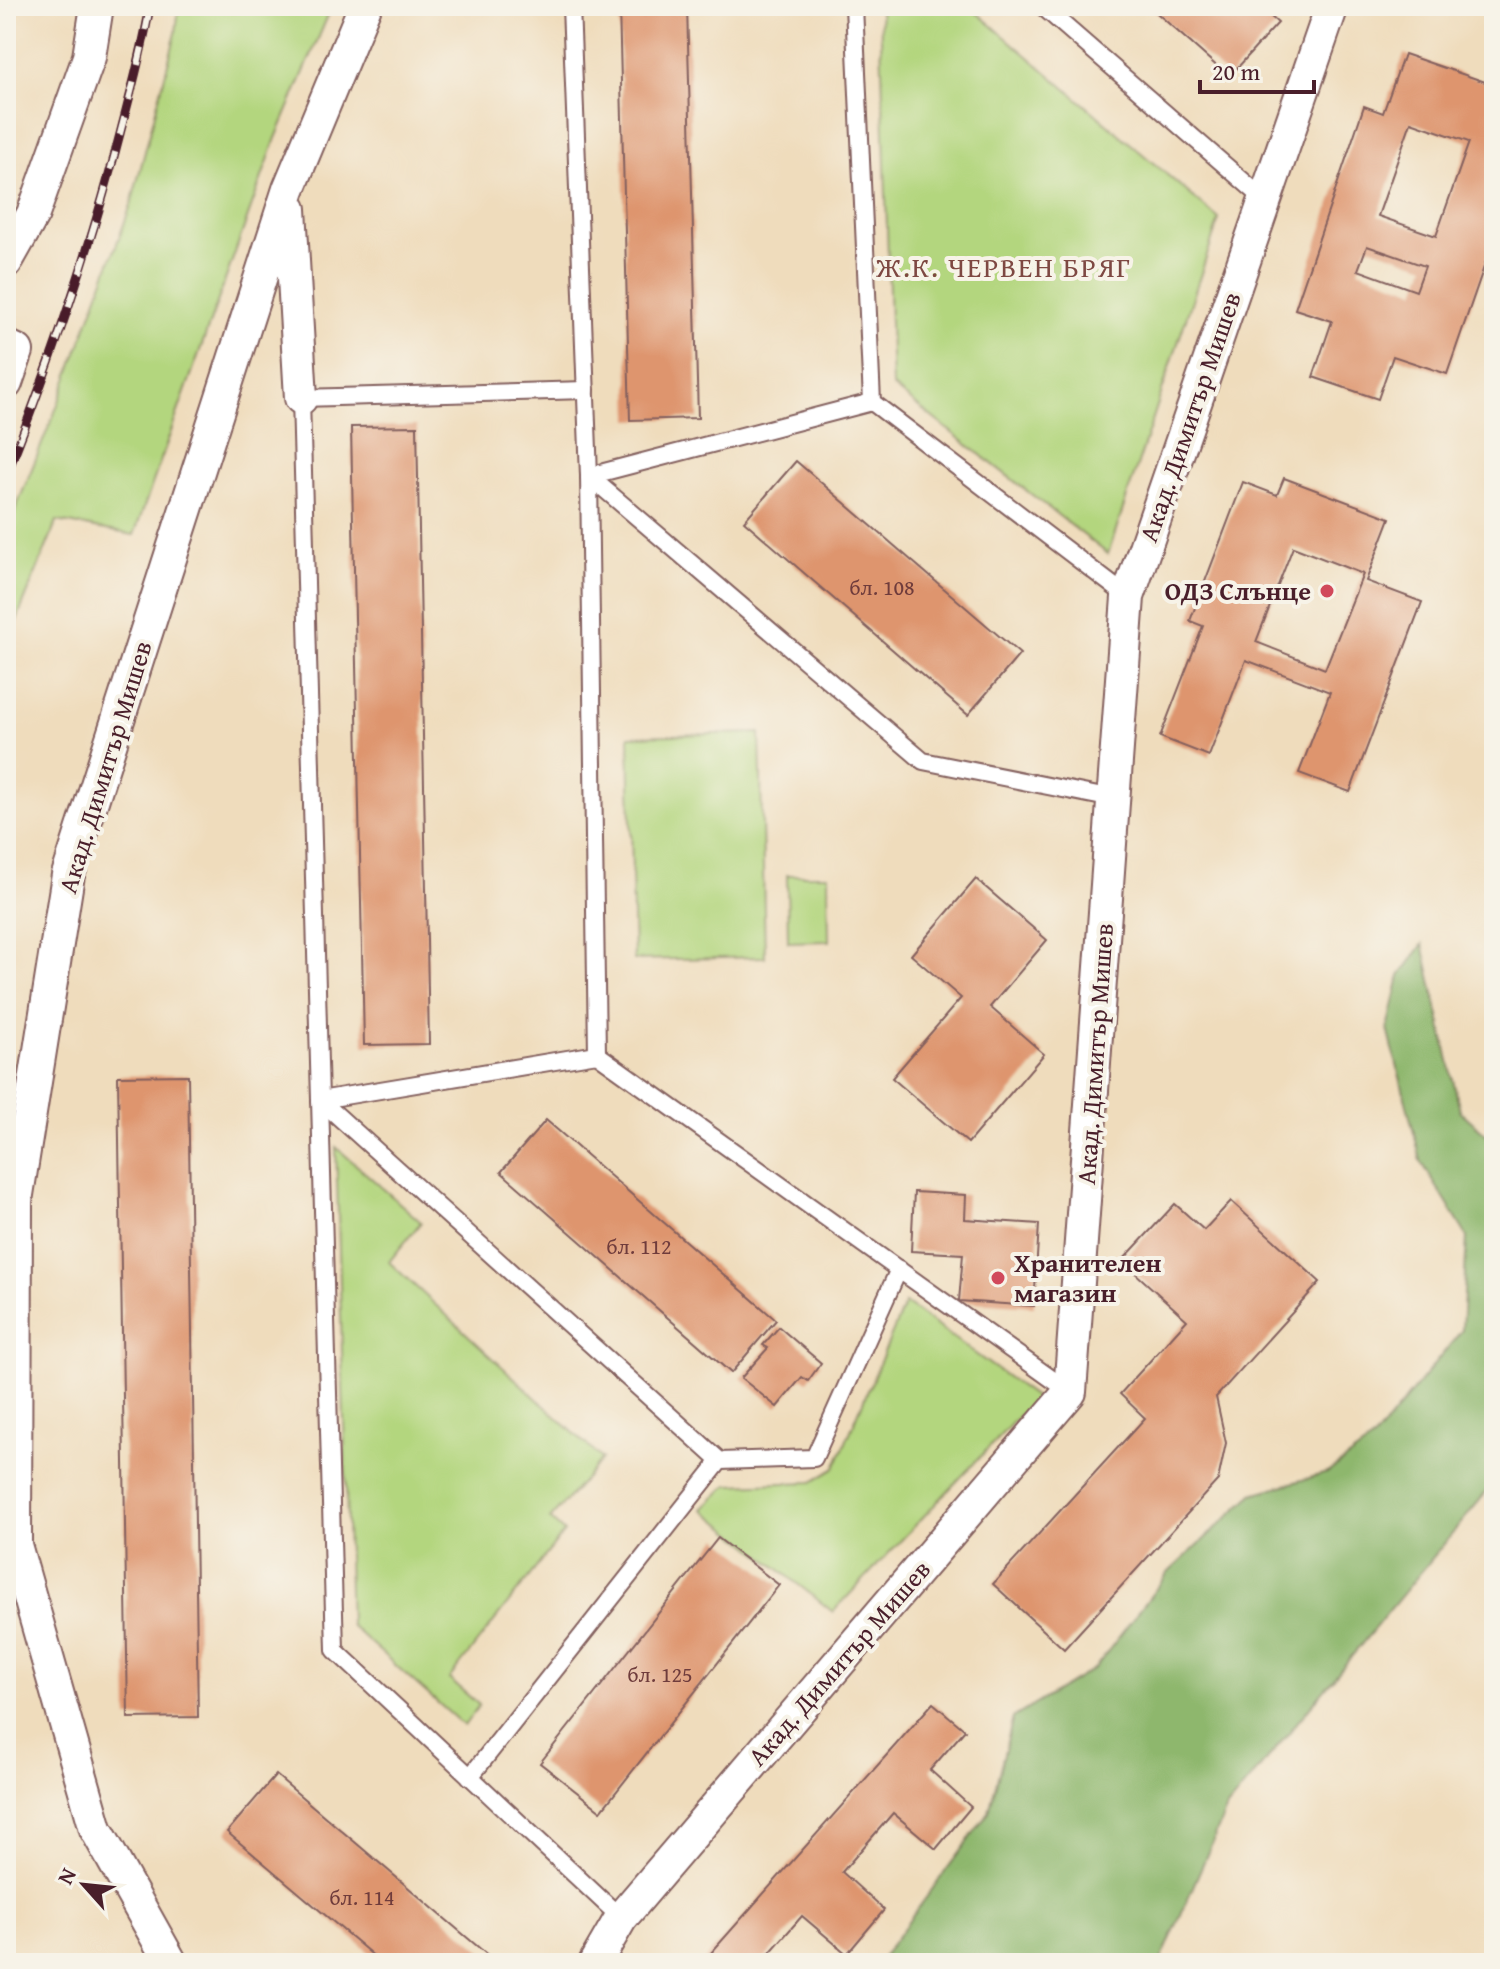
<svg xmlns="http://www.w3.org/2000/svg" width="1500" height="1969" viewBox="0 0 1500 1969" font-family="'Gentium Book Plus',serif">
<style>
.green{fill:#b3d67e;stroke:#7e7a54;stroke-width:2}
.forest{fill:#8eb76d;stroke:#6c6b4c;stroke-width:2}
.building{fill:#de956e;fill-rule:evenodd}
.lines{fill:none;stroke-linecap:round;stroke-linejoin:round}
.service-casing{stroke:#84615e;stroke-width:20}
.minor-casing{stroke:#84615e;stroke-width:36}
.service{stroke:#fff;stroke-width:16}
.minor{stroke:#fff;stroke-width:32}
.rail-casing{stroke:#4a1f2b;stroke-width:9}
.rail{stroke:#f7f3e8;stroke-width:6;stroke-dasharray:18;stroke-linecap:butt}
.poi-dot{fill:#d1495b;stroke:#f7f3e8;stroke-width:3}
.labels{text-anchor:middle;stroke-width:8;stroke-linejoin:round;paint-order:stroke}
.number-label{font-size:22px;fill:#6f3c3c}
.street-label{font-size:26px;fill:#4a1f2b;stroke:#f7f3e8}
.poi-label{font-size:26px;font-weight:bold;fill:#4a1f2b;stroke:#f7f3e8;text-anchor:end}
.neighbourhood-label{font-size:28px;letter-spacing:2px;fill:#7e4842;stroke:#f7f3e8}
</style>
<rect width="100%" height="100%" fill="#f7f3e8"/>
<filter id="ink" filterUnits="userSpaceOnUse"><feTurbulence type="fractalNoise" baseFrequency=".0125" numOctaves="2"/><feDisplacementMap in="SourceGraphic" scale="16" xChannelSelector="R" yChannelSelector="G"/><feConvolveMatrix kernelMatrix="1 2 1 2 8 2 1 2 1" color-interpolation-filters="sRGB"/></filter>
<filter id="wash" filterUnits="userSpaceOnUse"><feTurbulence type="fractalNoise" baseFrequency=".006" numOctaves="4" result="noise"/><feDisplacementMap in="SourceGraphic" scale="32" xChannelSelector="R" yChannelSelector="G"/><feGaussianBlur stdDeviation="1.8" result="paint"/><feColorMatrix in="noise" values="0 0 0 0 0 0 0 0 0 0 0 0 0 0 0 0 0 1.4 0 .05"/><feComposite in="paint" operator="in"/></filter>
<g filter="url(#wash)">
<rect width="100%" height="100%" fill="#efdcbc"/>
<g class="green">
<path d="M179,6H332L276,138L134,535L57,521L6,646V533L60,399L131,205L176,33Z"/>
<path d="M880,6H969L1219,219L1108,554L892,386Z"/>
<path d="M760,733L765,957L634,960L629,736Z"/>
<path d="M787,875H828L829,941L788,942Z"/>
<path d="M336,1147L421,1222L389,1262L602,1459L550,1519L564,1532L449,1679L479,1705L464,1726L350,1625Z"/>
<path d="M905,1303L1036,1398L833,1612L703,1509L728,1485L812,1482L835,1468Z"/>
</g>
<path class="forest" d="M1423,944L1460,1111L1494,1141V1483L1227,1808L1160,1963H878L989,1812L1013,1718L1095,1668L1169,1572L1253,1494L1327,1473L1373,1440L1462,1330L1467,1236L1421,1161L1388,1029L1400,976Z"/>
<g id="blocks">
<g class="building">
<path d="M619,6H687L698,418L630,420Z"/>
<path d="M1149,6H1259L1278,23L1229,77Z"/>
<path d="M1404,54L1494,85V238L1447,374L1393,356L1378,399L1313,377L1332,321L1295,309L1364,106L1383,113ZM1411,122L1469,142L1436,236L1378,216ZM1367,246L1425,266L1416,291L1358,270Z"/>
<path d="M417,426L429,1044L364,1045L351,427Z"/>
<path d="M796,461L1020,654L968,715L744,521Z"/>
<path d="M1284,478L1390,518L1366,581L1422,602L1350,792L1299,773L1330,692L1246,660L1209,756L1160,737L1203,626L1190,621L1243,482L1277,495ZM1293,547L1363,574L1325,669L1256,642Z"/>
<path d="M976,879L1047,940L990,1007L1044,1054L968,1143L892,1078L961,998L911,955Z"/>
<path d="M188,1075L198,1717L128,1718L118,1076Z"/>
<path d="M546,1120L776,1320L731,1373L501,1172Z"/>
<path d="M914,1192L966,1195L965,1219L1039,1224L1034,1306L959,1301L963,1254L911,1251Z"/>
<path d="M1231,1201L1320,1282L1216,1397L1226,1443L1218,1480L1064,1649L993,1584L1145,1418L1120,1394L1187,1320L1122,1261L1175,1204L1204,1230Z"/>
<path d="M779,1327L821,1363L808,1381L802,1377L777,1407L741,1378L768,1348L763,1345Z"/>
<path d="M718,1538L779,1585L601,1811L540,1763Z"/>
<path d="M933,1703L965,1730L930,1770L971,1807L936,1849L893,1813L842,1872L884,1910L847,1954L802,1916L761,1963H702Z"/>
<path d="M276,1775L497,1963H382L227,1832Z"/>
</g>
</g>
</g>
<g filter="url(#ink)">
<use href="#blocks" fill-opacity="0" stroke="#84615e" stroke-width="2"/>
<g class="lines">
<g class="service-casing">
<g id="service">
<path d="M571,6L589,476L597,1054"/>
<path d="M854,6L872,402L1128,597"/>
<path d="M1042,6L1265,200"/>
<path d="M586,390L301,398L320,1100L720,1461L814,1458L899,1269"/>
<path d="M589,476L923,761L1113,799"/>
<path d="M589,476L872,402"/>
<path d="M470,1777L720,1461"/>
<path d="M621,1918L335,1650L320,1100L597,1054L1070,1392"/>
</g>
</g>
<g class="minor-casing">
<g id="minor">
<path d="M290,209L301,398"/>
<path d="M6,262L33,214L89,57L97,6"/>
<path d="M6,346L17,351L6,383"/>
<path d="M171,1963L96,1829L15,1545L16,1201L68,875L289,189L365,6"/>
<path d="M595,1963L621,1918L1070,1392L1128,597L1332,6"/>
</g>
</g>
<use href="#service" class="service"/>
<use href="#minor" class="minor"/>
<g class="rail-casing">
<path id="rail" d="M6,476C51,363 91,248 121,130C132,89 143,48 150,6"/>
</g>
<use href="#rail" class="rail"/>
</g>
</g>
<g class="poi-dot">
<circle cx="1327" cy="591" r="8"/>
<circle cx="998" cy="1278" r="8"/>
</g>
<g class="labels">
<g class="number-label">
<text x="882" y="595">бл. 108</text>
<text x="639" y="1254">бл. 112</text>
<text x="660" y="1682">бл. 125</text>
<text x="362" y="1905">бл. 114</text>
</g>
<g class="street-label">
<text transform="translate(1190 417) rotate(-71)" y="9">Акад. Димитър Мишев</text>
<text transform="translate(105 767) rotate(-73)" y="9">Акад. Димитър Мишев</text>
<text transform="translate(1095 1054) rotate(-86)" y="9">Акад. Димитър Мишев</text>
<text transform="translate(839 1663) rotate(-49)" y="9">Акад. Димитър Мишев</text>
</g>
<g class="poi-label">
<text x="1311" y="600">ОДЗ Слънце</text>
<text x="1014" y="1272" text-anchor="start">Хранителен<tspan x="1014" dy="30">магазин</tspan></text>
</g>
<g class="neighbourhood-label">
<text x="1004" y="277">Ж.К. ЧЕРВЕН БРЯГ</text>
</g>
</g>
<rect width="1500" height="1969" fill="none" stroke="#f7f3e8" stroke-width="32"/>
<g transform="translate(84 1885) rotate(297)" stroke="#f7f3e8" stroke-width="6" paint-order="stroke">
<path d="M0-6L14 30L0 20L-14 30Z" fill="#4a1f2b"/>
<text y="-12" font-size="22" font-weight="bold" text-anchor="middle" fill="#4a1f2b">N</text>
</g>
<path d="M1200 80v12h114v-12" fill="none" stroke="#4a1f2b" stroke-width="4"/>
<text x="1212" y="80" font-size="24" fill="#4a1f2b" stroke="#f7f3e8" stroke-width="6" paint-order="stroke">20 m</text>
</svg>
